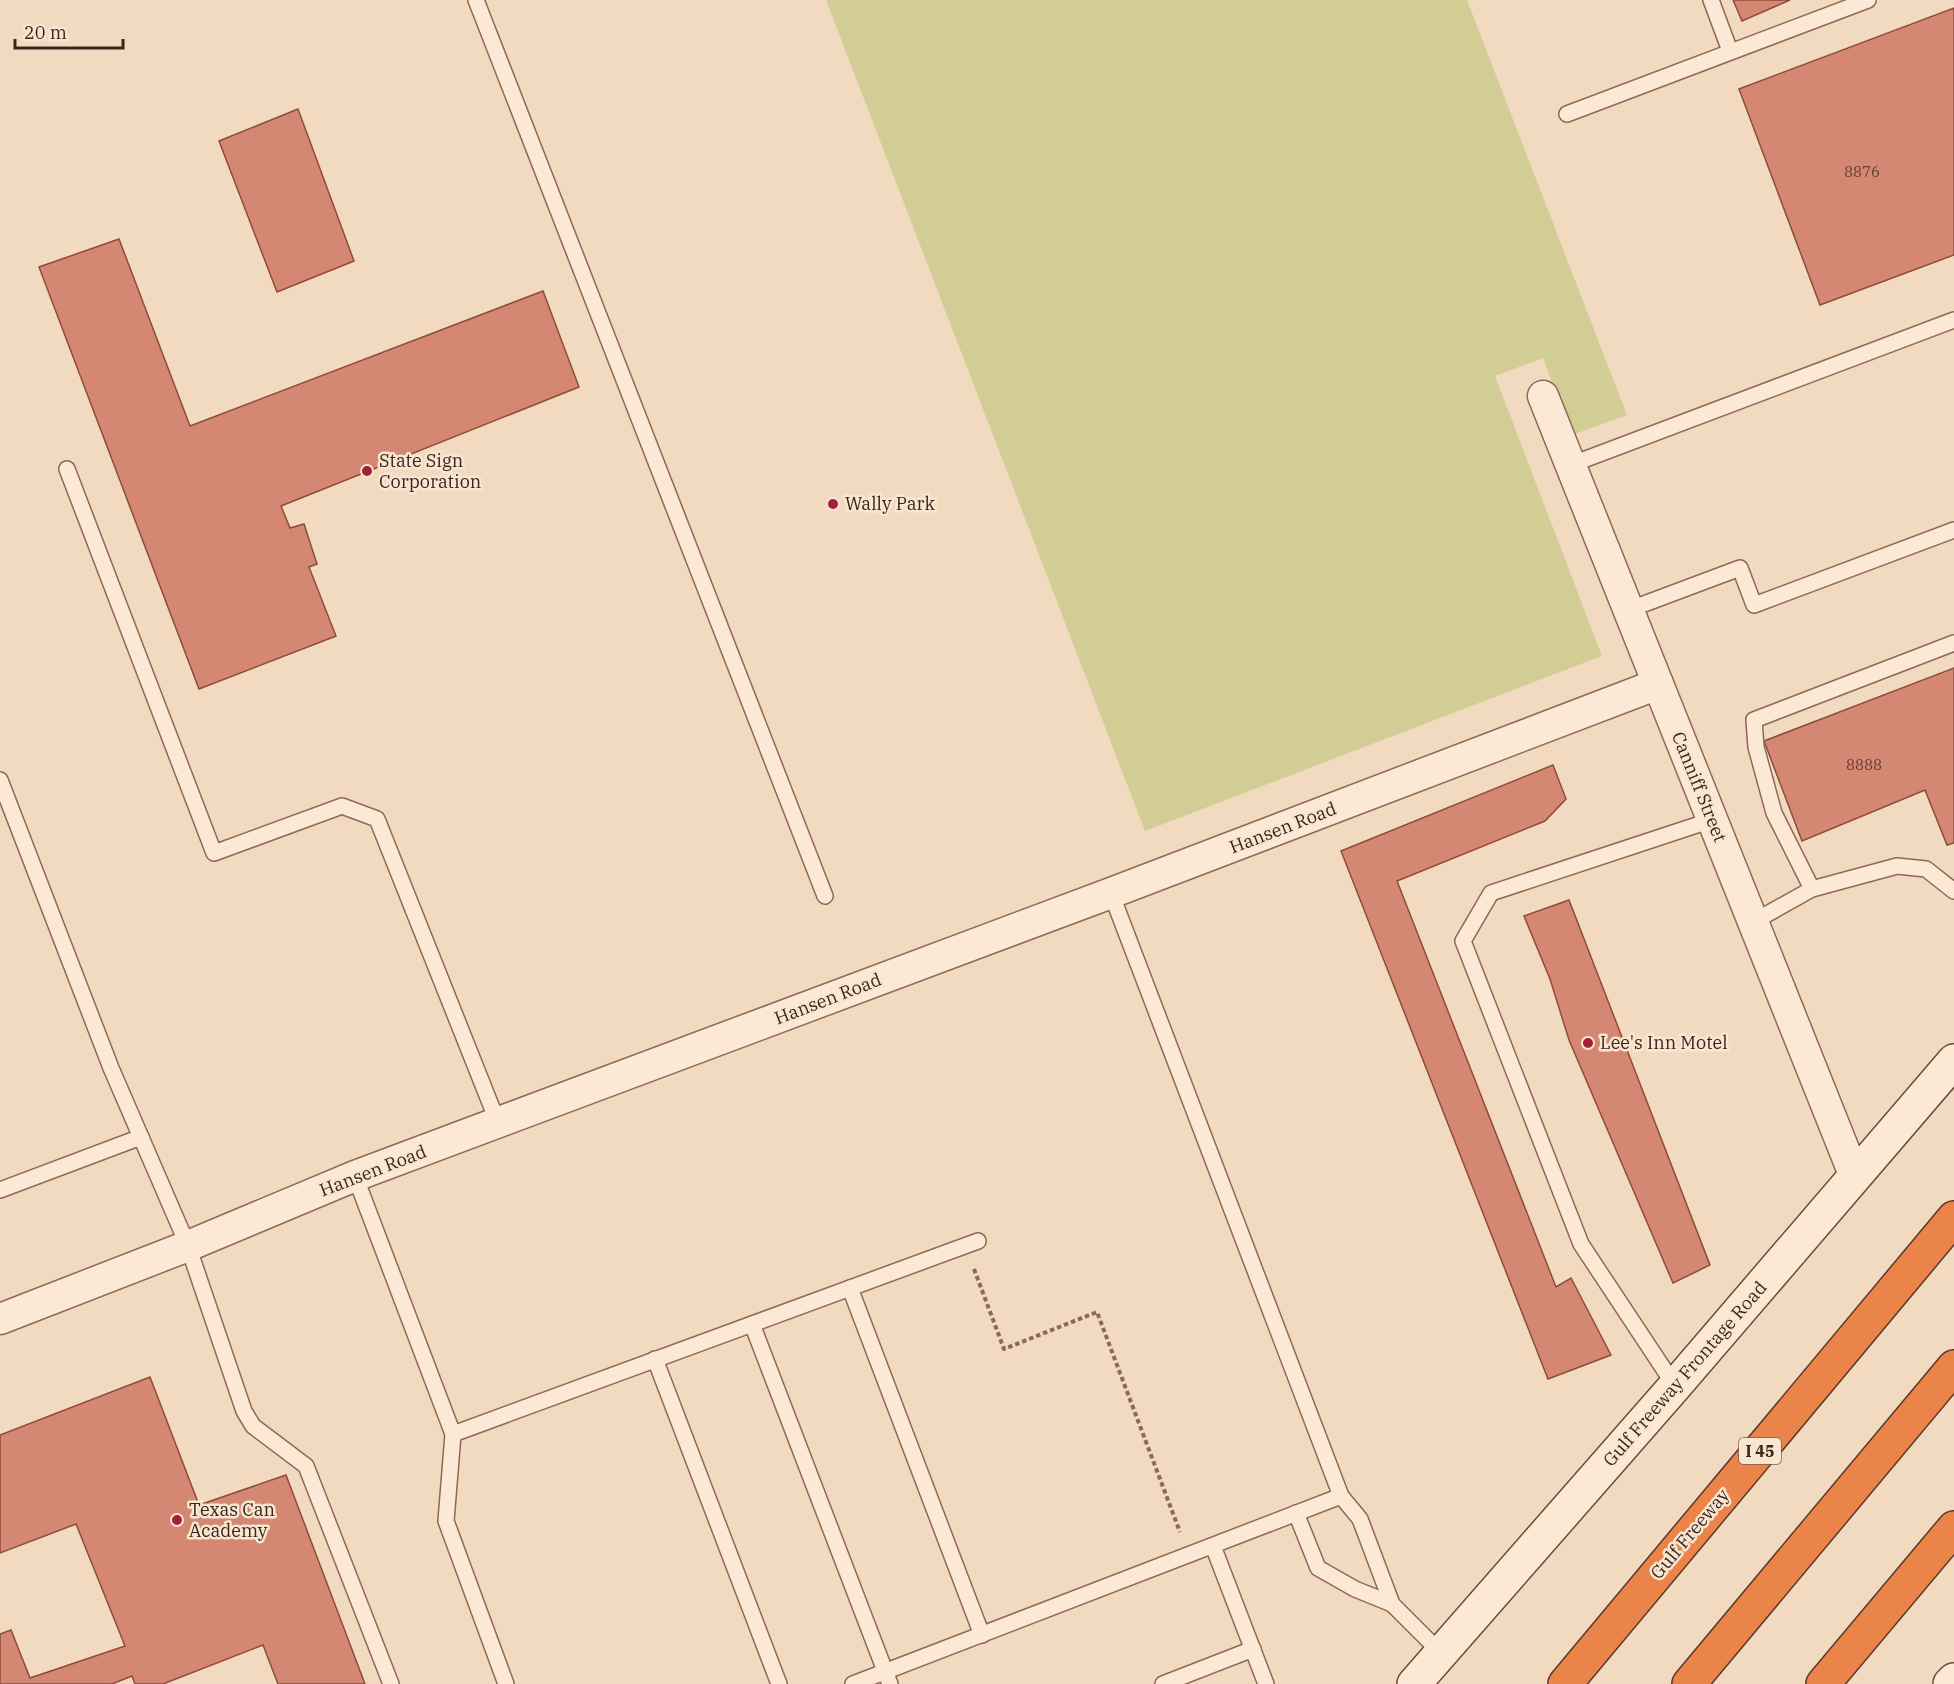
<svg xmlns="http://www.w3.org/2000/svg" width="1954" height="1684" viewBox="0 0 1954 1684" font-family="'IBM Plex Serif',serif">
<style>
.green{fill:#d1cd94}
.building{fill:#d48873;stroke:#8f4b3a;stroke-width:1.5}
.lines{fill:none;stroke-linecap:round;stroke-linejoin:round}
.lane-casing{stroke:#8e6956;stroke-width:18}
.street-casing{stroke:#8e6956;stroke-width:33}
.secondary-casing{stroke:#6f4a3a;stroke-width:36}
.highway-casing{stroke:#5b382b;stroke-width:36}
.path{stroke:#8e6956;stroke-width:4;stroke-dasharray:4.5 3;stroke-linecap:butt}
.lane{stroke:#fce9d5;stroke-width:15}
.street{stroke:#fce9d5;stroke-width:30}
.secondary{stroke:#fce9d5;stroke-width:33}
.highway{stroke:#ea8449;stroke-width:33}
.poi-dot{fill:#a3203b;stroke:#f9e6d1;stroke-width:2}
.labels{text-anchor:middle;stroke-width:5;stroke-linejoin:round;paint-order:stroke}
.number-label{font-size:15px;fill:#623e32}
.shield{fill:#f9e6d1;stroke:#755f52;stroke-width:1.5}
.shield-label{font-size:16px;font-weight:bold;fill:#3c251c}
.poi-label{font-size:18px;fill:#3c251c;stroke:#f9e6d1;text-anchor:start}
.street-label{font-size:18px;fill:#3c251c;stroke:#f9e6d1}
</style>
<rect width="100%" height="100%" fill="#f2dac1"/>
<path class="green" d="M826,0H1467L1627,415L1572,435L1543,358L1495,376L1602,656L1145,831Z"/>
<g class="building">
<path d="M1733,0H1790L1742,21Z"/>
<path d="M1954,8V255L1820,305L1739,89Z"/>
<path d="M298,109L354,261L277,292L219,141Z"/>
<path d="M119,239L190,426L543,291L579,387L281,506L290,528L304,524L317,564L309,567L336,636L199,689L39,267Z"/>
<path d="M1954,668V843L1947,845L1925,790L1802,841L1764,741Z"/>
<path d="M1553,765L1566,799L1545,821L1397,881L1556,1287L1571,1278L1611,1355L1548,1379L1341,851Z"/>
<path d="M1569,900L1710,1265L1673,1283L1569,1040L1550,979L1524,916Z"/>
<path d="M150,1377L199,1505L286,1475L365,1684H278L263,1645L163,1684H135L132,1676L112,1684H0V1634L11,1630L30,1678L125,1646L76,1524L0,1553V1435Z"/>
</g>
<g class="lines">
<g class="lane-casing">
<g id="lane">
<path d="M476,0L825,896"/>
<path d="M1711,0L1730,51"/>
<path d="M1567,114L1868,0"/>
<path d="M1570,465L1954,320"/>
<path d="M67,469L214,853L342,806L377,819L498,1123"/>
<path d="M1628,610L1740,568L1754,605L1954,530"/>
<path d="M1954,643L1754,720L1756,747L1774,813L1812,889L1897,866L1926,869L1954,891"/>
<path d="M0,780L111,1068L188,1246L244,1411L253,1426L306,1466L391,1684"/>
<path d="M1111,893L1341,1496L1360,1519L1392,1604L1441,1653"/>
<path d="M1753,922L1812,889"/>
<path d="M355,1176L453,1434L446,1521L506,1684"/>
<path d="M0,1190L141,1137"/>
<path d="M850,1288L982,1635"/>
<path d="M752,1324L890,1684"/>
<path d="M655,1359L779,1684"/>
<path d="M1675,1386L1581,1244L1463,941L1491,893L1712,820"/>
<path d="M453,1434L978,1241"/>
<path d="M1296,1513L1318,1568L1355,1589L1392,1604"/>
<path d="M1213,1546L1266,1684"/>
<path d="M853,1684L1341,1496"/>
<path d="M1163,1684L1253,1649"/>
</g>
</g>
<g class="street-casing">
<g id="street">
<path d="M1543,396L1855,1177"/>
<path d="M0,1319L188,1246L355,1176L1111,893L1658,684"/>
</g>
</g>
<g class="secondary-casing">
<g id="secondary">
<path d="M1414,1684L1675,1386L1954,1061"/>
<path d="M1950,1684L1954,1680"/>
</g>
</g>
<g class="highway-casing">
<g id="highway">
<path d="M1565,1684L1954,1218"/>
<path d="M1689,1684L1954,1367"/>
<path d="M1823,1684L1954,1528"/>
</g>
</g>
<path class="path" d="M974,1269L1004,1349L1097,1312L1180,1532"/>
<use href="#lane" class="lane"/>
<use href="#street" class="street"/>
<use href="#secondary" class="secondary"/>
<use href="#highway" class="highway"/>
</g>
<g class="poi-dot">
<circle cx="367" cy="471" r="6"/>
<circle cx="833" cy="504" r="6"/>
<circle cx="1588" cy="1043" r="6"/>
<circle cx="177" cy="1520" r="6"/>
</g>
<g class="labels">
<g class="number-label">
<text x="1862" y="177">8876</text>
<text x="1864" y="770">8888</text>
</g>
<rect class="shield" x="1739" y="1438" width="42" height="26" rx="4.5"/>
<g class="shield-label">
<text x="1760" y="1457">I 45</text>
</g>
<g class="poi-label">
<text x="379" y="467">State Sign<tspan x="379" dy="21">Corporation</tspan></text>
<text x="845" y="510">Wally Park</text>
<text x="1600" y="1049">Lee's Inn Motel</text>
<text x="189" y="1516">Texas Can<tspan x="189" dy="21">Academy</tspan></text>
</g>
<g class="street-label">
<text transform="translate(1699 787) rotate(68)" y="6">Canniff Street</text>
<text transform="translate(1283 828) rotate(-21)" y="6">Hansen Road</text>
<text transform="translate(828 999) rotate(-21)" y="6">Hansen Road</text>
<text transform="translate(373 1171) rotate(-21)" y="6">Hansen Road</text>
<text transform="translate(1685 1374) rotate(-49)" y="6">Gulf Freeway Frontage Road</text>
<text transform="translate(1690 1534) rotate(-50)" y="6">Gulf Freeway</text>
</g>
</g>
<path d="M15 39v9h108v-9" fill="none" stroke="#3c251c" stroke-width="3"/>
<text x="24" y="39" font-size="18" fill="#3c251c" stroke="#f9e6d1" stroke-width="4.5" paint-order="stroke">20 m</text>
</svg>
